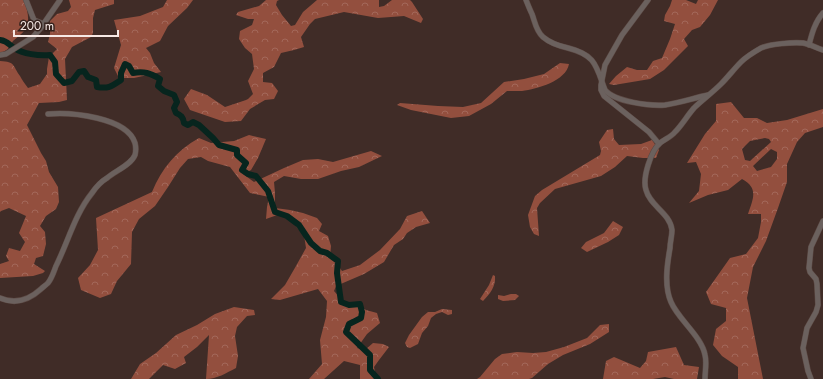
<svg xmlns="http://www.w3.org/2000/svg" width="823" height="379" viewBox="0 0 823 379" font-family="Jost,sans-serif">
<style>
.forest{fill:url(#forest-crowns);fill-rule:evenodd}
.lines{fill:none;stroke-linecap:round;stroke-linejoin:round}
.river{stroke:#07251e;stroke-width:6}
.minor-casing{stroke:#5d4a45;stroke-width:6}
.minor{stroke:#6b615e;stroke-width:5}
</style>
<defs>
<pattern id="forest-crowns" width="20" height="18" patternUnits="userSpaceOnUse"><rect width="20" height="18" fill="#934f3e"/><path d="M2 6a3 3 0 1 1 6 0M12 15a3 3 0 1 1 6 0" fill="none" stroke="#a3685a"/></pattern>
</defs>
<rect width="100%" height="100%" fill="#402c27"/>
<g class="forest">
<path d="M0,0H24C27,8 31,22 25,30C22,34 17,37 13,41C8,48 9,50 0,53Z"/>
<path d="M69,0H114V4L95,10L93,18V33L91,37L72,47L65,59L67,100L59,102L39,103L27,125L41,153L46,161L49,172L58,187L59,202L56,209L46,216L40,226L45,232L46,244L43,256L36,258L34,264L45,271L43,273L33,276L0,278V264L9,261L6,256L9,248L20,251L25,242L19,233L26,216L9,208L1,211L0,212V61C16,62 12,65 20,76C22,80 25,84 28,88L40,84L47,74V69L49,57L57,49L48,42L50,34V21L57,14L68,11L71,7Z"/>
<path d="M167,0H193L187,8L168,26L160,41L146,48L150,53L154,63L161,72L134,78H119L114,68L121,45L114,20L140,16L163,7Z"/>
<path d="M266,0H279L277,1L276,5L282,15L291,26L295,25L303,12L317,0H379V7L384,6L392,0H410L412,2L423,19L421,23L404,16L378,18L344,12L315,19L310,24L301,37L304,47L294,50L281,53L274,67L263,73V82L272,83L278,91L274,99L265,100L250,109L241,121L225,122L190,110L184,99L191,89L207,95L225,107L246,100L248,99L253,94L248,81L254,69L252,54L245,48L239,39L240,31L252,25L254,19H248L236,15L238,12L259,6Z"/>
<path d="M672,0H686L696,4L698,0H718L710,15L700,27L692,30L684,39L688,46L664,70L650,79L614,85L609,84L616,76L627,67L637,70H647L653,61L662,58L670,39L675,24L664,21L665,15L670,6Z"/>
<path d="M560,63L569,64C566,81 537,89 522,91C517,91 512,91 507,91L491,104L469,116L451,118L411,110L397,105L400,103L438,106L463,107L481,103L504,82L524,79L544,74Z"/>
<path d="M731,102L744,118H757L767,123L787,120L823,109V127L805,133L797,142L787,164V182L778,208L766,241L753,267L747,298L763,379H738V367L722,356L713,345L716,329L726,321V308L711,304L706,292L730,258L746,254L758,238L761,222V214H748C753,199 759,188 742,179L728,190L708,195L689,203L699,191L701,174L696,162L687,163L705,134L716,121V104ZM765,138L769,139L771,142L750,161L745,160L742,149L750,141ZM771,149L777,152V159L771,167L757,171L753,166Z"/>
<path d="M613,129L614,139L619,145L641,144L652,140L659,150L656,158H643L627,156L615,167L601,176L555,189L540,203L537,208L539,236L534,234L530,227L528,215L535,196L542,190L600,155L601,151L599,142L607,130Z"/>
<path d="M249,135L266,139L258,158L251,170L243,174L254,182L284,168L303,160L318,159L333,162L371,151L382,156L359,167L341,171L318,179H301L284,176L274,182L275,193V208L290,210L303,213L317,218L322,224L319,231L328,236L331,246L330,257L336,262L342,271L360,265L380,250L400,229L407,216L422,211L430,223L416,227L407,233L403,239L394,245L384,262L364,274L336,286L334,291L341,299L346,302L354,303L366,310L377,313L380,323L367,334L357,348L365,350L373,343L383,344L389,347L379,360L374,367L376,377L380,379H360V365L344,361L324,379H309L322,364L320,340L326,317L327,301L318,289L280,300L271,299L285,285L296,266L306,248L304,235L291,221L280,214L266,219L267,207L269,197L250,193L230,167L208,161L201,157L188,159L180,168L168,187L155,206L139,219L132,232L131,264L117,281L111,294L100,298L81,290L78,278L90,265L98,250L96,218L152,192C162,168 176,151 199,138L211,143L234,141Z"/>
<path d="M613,221L623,227L619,235L608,242L587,252L581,248L586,242L604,233Z"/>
<path d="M493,275L495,276C496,286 490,294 483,301L480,299L489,285Z"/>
<path d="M511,294H516L519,296L515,300L503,301L498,299V295L504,296Z"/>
<path d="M234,307L254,310L255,315L247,316L237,327L235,336L238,356L236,368C226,373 217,379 206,379L209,335L197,347L184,357L186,363L175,369L163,365L149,379H131L140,364L156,353L176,335L197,325L215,314Z"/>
<path d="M442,309L452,310V314L448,315L442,312L436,314L431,318L428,326L422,333L418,344L410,348L407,347L405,343L409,335L422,317L428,312H435Z"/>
<path d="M609,324V332L590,344L563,355L548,364L532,378L529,379H477L480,377L495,359L502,354L517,352L533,353L546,352L564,347L587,338L600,325Z"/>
<path d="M676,347L684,365L699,367L697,379H674L665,377L653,379H603L606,361L614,357L640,368L646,361L648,352Z"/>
</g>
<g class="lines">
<path class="river" d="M0,40C8,41 8,44 14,48C23,54 39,56 50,55L55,62L56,74L64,83L72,81L79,72L84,71L88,77L96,80L97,87C109,89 112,86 121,80V73L125,64L129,66L133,73C144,71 150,73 160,79L158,86L164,91L174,95L177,102L174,108L176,113C181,115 183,117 184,123L188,125L193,122L199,125L213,138L219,145L237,150V155L246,163L242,170L248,174L256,176L268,191L275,212L287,216L299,225L311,243L320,251L327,253L338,261L337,273L341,302L349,305L360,304L362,312L361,318L349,324L346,332L370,355V370L378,379"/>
<g class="minor-casing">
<g id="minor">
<path d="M26,0L34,20L44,24"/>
<path d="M526,0C528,5 530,10 532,14C535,22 536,31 543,37C550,43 559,46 568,48C596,55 596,66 605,90C615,102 650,106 665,105C679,103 694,98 708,95"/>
<path d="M648,0L622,35L605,65L601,85V90L604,96L649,132L659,144"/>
<path d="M809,45C812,33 815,22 823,13"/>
<path d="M0,55L6,54L33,37L40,29L60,0"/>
<path d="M0,298C16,305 29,300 41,289C43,287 46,285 48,283C52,278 54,271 56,266C68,242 75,214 92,193C96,187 102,181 107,178C115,171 131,165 135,155C136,151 136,147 135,143C127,117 70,112 48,114"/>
<path d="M705,379C705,371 707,362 705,355C702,337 678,319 671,302C664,286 667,265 670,248C670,242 672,236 672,230C670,213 650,206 646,190C642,178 651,151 660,143C665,139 671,137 675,132C682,125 687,116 694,108C702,100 712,93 721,84C728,77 734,69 741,62C746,57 754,52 761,48C770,44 793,42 803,43C810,44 816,48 823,50"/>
<path d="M811,379L808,371L803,348L807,328L816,312L818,305L817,284L816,279L810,272L809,268L811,247L823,221"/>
</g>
</g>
<use href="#minor" class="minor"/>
</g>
<path d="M14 30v6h104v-6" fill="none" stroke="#f7e9e5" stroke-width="2"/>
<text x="20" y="30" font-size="12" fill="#f7e9e5" stroke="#35221d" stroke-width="3" paint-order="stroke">200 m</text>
</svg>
